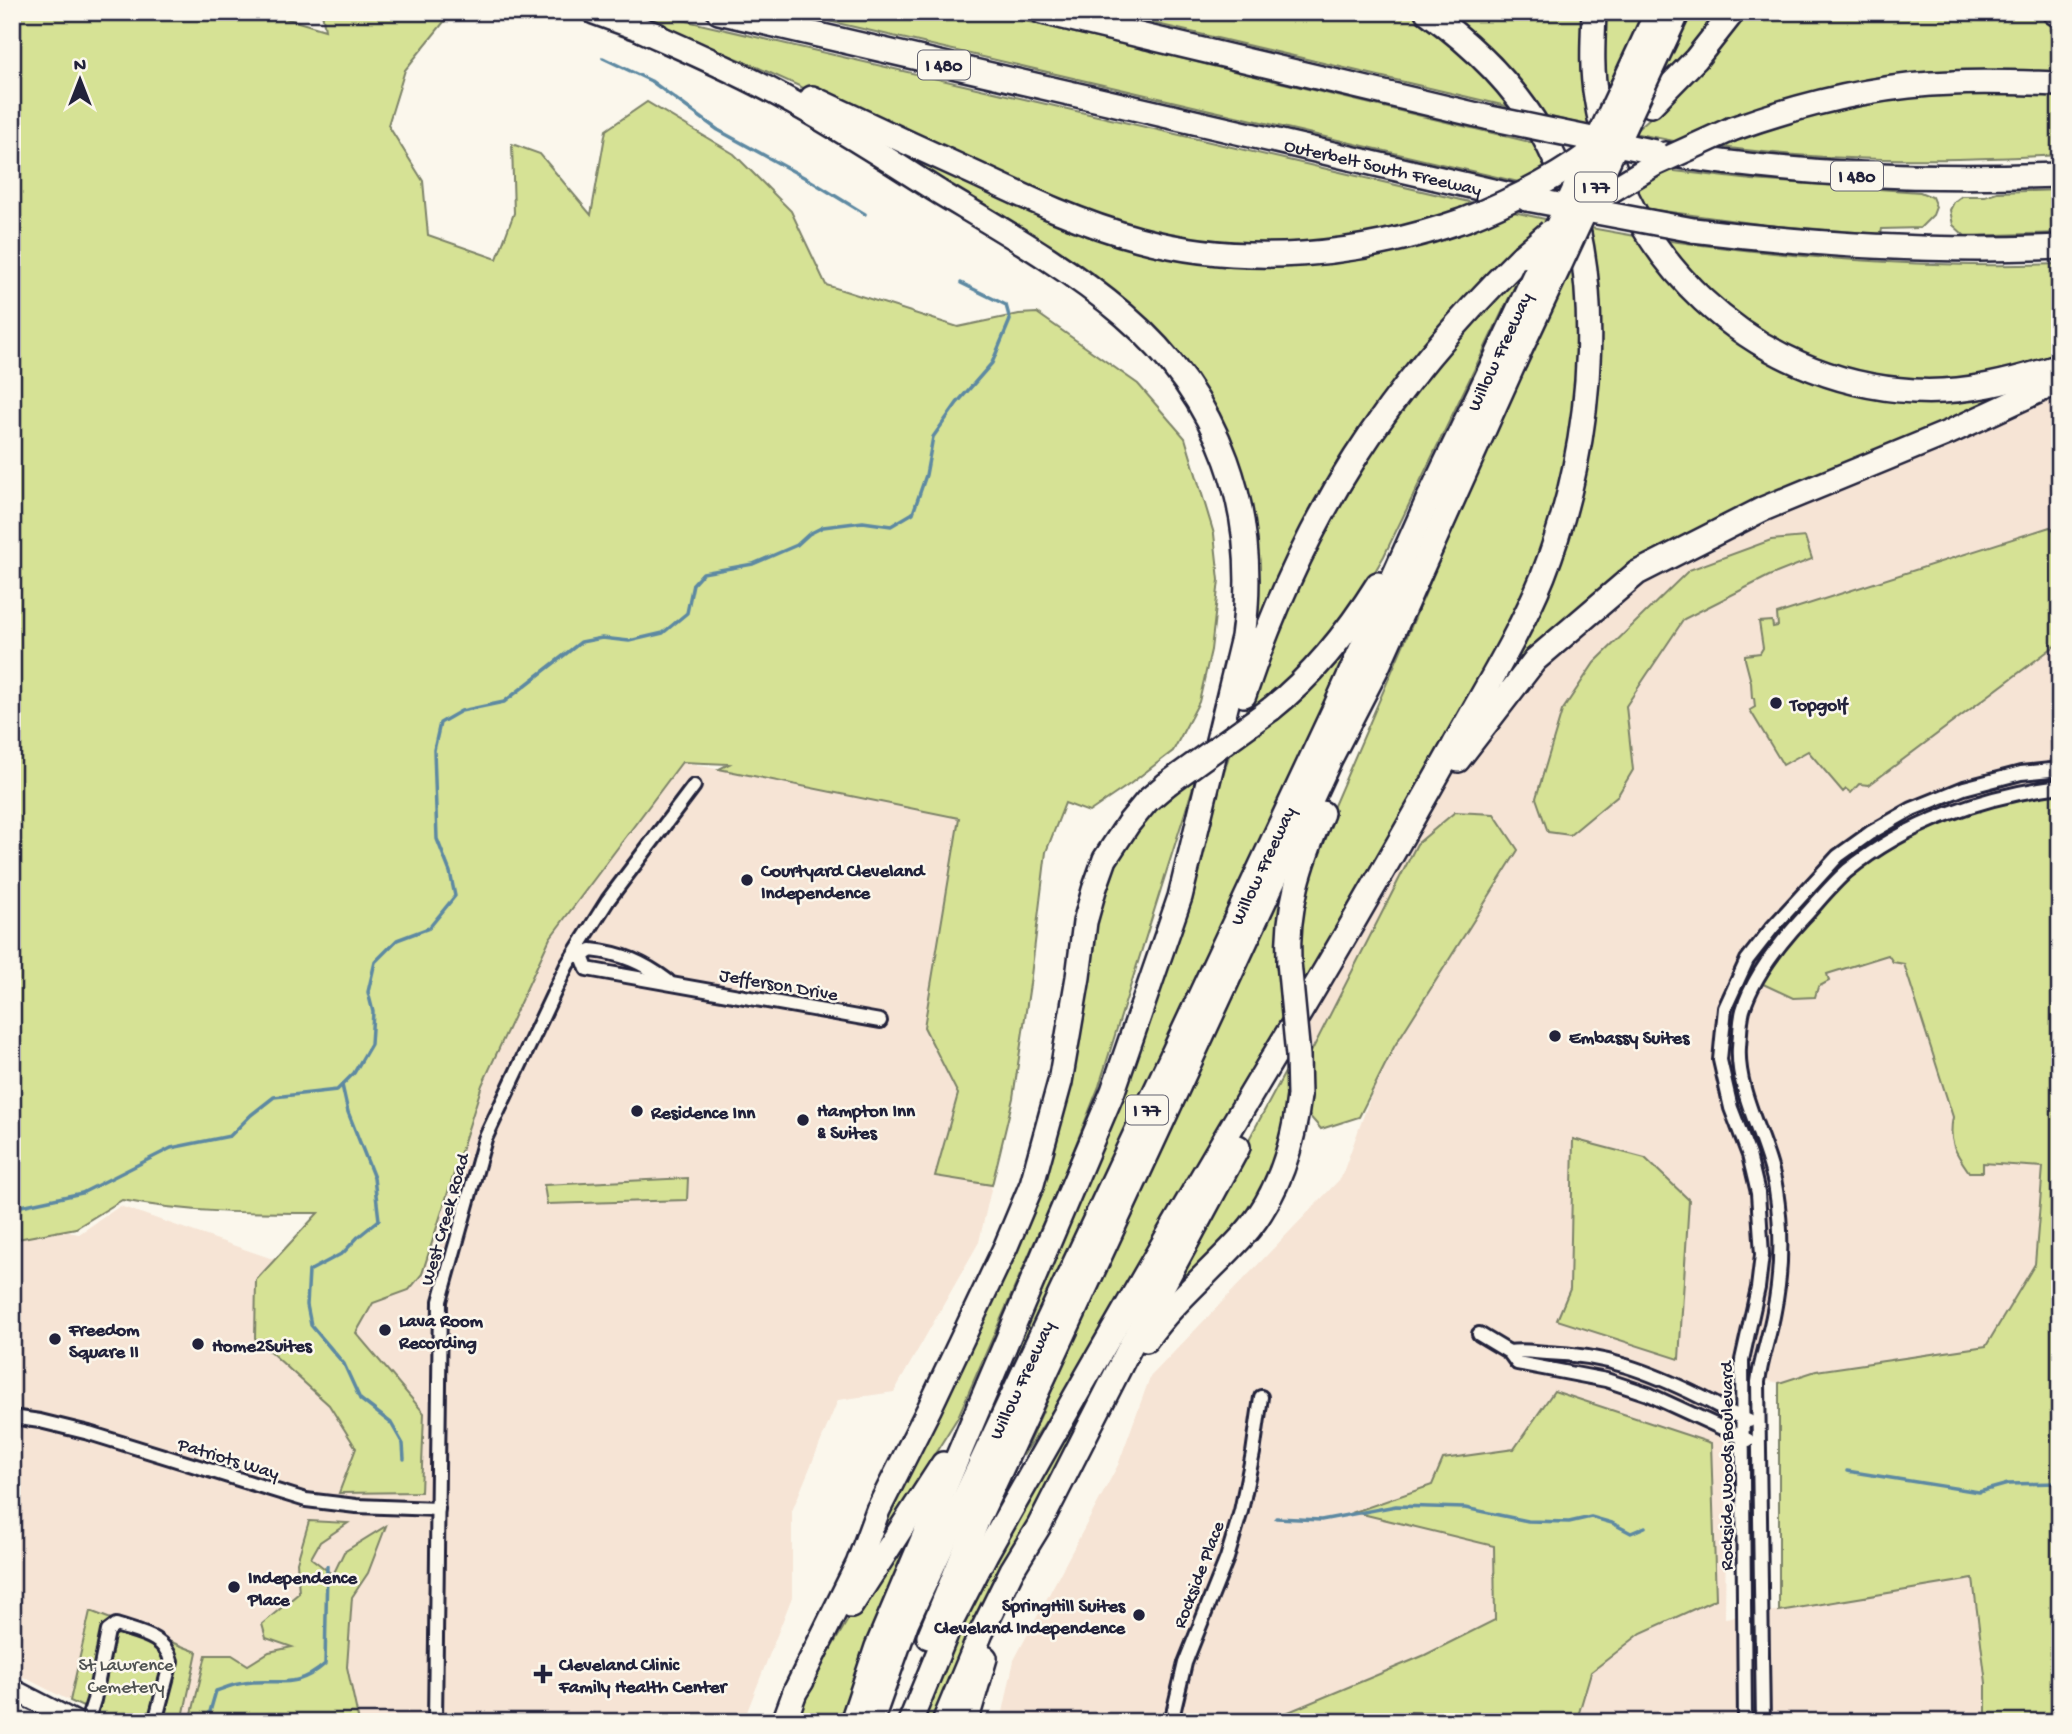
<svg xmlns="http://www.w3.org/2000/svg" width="2072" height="1734" viewBox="0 0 2072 1734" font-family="'Gochi Hand',sans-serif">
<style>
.built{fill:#f6e4d5}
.green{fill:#d6e295;stroke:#7c8268;stroke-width:2}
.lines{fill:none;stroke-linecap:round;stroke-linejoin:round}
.stream{stroke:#5d89a2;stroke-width:3.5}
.minor-casing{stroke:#22223b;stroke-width:18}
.primary-casing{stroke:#22223b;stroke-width:24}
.motorway-casing{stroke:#22223b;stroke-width:28}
.minor{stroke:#fbf7ec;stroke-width:12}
.primary{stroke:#fbf7ec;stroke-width:19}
.motorway{stroke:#fbf7ec;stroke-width:23}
.motorway-bridge-casing{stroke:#22223b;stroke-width:28;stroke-linecap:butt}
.motorway-bridge{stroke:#fbf7ec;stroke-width:23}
.poi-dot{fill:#22223b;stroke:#fbf7ec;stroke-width:2.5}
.labels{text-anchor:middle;stroke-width:5;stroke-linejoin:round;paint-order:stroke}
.shield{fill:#fbf7ec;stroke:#636270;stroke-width:2}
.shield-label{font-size:18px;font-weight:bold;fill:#22223b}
.street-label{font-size:19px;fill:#22223b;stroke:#fbf7ec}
.poi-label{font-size:19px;font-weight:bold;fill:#22223b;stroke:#fbf7ec;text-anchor:start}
.park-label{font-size:19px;fill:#4f5252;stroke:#fbf7ec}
</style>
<rect width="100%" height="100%" fill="#fbf7ec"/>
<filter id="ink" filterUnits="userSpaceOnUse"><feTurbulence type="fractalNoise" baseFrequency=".0143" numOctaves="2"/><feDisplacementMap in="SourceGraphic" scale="14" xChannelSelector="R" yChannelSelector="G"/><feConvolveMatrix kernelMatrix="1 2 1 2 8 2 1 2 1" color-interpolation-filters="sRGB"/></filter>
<g filter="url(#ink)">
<g class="built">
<path d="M2060,381V995L2028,1165L2043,1167L2035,1264L1986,1347L1816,1371L1779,1383L1728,1371L1725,1618L1804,1607L1973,1578L1986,1683V1722H1001L1014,1660L1118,1465L1150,1377L1341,1178L1380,1071L1286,1037L1415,816L1535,660L1637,573Z"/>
<path d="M682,762L959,818L924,1027L958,1094L935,1176L992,1185L979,1242L894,1392L838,1400L792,1511V1597L743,1722H182L197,1652L90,1611L70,1701L12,1671V1227L24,1223L79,1234L120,1206L270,1258L421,1274L482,1085L550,938Z"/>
</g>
<g class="green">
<path d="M12,12H265L325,30L322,12H452L405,70L388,125L423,181L428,235L497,259L514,213L512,144L540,154L591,215L606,130L647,102L734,154L791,211L826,285L958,327L1019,314L1037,313L1138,384L1185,438L1214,534L1219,580L1211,650L1199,702L1173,751L1130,784L1089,812L1065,803L1046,852L1030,984L1013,1098L992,1185L935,1176L958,1094L924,1027L959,818L719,769L729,764L682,762L550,938L482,1085L422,1274L409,1290L373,1303L356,1333L424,1413L421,1492L339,1493L356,1448L329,1405L255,1338L256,1280L318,1213C251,1213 188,1213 122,1200L76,1228L12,1240Z"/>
<path d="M619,12H648L1482,205L1360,242L1253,250L1100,222L746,62Z"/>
<path d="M790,12H987L1538,144L1550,171L1527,184Z"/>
<path d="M1106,12H1411C1454,37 1486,72 1519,109Z"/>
<path d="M1446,12H1584L1581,74L1589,126L1543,115L1500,57Z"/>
<path d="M1603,12H1644L1604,95Z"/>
<path d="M1689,12H1726L1651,94Z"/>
<path d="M1742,12H2039L2060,25V75L1973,74L1679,142L1633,133L1668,102Z"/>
<path d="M2060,90V155C1943,161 1825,163 1709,145L1741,133L1895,95Z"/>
<path d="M898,147L1234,263L1504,210L1545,219L1543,228L1373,411L1313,505L1251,640L1255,545L1179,361L917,167Z"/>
<path d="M1666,170L1752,180L1920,192L1932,197L1936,207L1933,215L1920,228L1882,229L1881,234L1766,225L1641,208L1631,186Z"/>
<path d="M2060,190V233L1965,236L1953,225L1950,210L1954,202L1962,196H1985L1997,192Z"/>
<path d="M1591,228L1635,236C1658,267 1682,299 1712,324C1778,380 1880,412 1966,400C1980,398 1994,395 2008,392L2009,396L1588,603L1506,677L1546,591L1593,424L1598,376L1594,252Z"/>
<path d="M1663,240C1795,258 1927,269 2060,264V357L1978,379L1901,382L1806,359L1709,300Z"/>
<path d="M1576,259L1579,346L1575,409L1564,481L1523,600L1376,862L1298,995L1300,900L1311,859L1485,455Z"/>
<path d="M1522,271L1384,556L1360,597L1296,681L1244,716L1266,651L1351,470L1451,338Z"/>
<path d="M2050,527L2060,538V642L1869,785L1859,784L1851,793L1846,789L1843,792L1808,751L1783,765L1750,710L1755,707L1754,698H1752L1751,682L1745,659V655L1760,653L1763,648L1759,622L1772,621L1773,627L1778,626L1777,614Z"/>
<path d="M1805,537L1812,559L1769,576L1684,619L1626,706L1633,770L1618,795L1570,835L1548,832L1536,798L1562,711L1594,663L1689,570L1771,540Z"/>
<path d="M1357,631L933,1550L972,1449L1093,1170L1114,1114L1153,999L1233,743Z"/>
<path d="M1199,768L1115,1035L1099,1086L1065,1172L958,1417L899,1511L874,1544L1026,1213L1090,933L1116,853L1153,805Z"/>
<path d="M2038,792H2060V1722H1986V1683L1973,1579L1779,1611V1383L1816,1371L1986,1346L2035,1264L2043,1167L1983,1163V1172H1969C1955,1152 1948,1142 1953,1117L1904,964L1893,962L1888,955L1827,974L1829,981L1818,987L1815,997L1793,998L1761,983C1788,947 1814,905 1849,875C1902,829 1972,811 2038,792Z"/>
<path d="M1455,812L1494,814L1518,850L1394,1047L1359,1117L1321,1129L1307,1113L1308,1058L1417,844Z"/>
<path d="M1299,854L1285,1017L1083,1364L1023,1456L1086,1313Z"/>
<path d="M1290,1063V1112L1260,1204L1160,1305Z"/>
<path d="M1573,1139L1645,1158L1689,1200L1679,1359L1557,1320L1570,1289Z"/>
<path d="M688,1178L687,1200L547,1204L544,1185Z"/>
<path d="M1554,1391L1711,1443L1716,1599L1641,1633L1591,1672L1578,1716L1409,1712L1400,1722H1304L1274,1718L1425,1655L1495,1620L1494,1546L1354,1512L1432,1485L1443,1459L1514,1449Z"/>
<path d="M1077,1417L1082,1421L938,1722H922C939,1680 955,1639 975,1599C1005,1536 1041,1477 1077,1417Z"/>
<path d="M928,1500L862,1661L840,1722H793L823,1662L882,1562Z"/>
<path d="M309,1521L348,1523L320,1542L311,1558L333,1575L344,1552L386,1526L368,1573L352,1597L347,1667L359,1722H190L206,1655H232L248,1665L269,1652L292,1647L266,1638L262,1624L299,1593L297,1562Z"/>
<path d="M90,1611L197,1652L182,1722H115L70,1701Z"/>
</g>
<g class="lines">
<g class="stream">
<path d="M603,58L651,81L718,130L811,181L865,214"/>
<path d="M342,1085L348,1112L374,1178L379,1220L358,1237L343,1253L309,1271L307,1305L311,1325L344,1364L360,1399L391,1423L403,1444L404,1459"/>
<path d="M12,1208L82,1193L171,1148L230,1136L251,1115L274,1097L337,1090L354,1073L371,1044L373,1012L368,992L375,962L397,940L429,928L455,896L450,872L437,839L434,750L440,723L461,711L504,702L581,642L602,638L629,641L663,633L687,613L693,584L703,573L753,564L797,545L809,534L823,527L863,522L891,526L913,513L926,475L933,437L957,403L992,363L1010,320L1006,305L961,283"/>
<path d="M1847,1471L1979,1492L2008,1484L2060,1483"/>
<path d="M1276,1518L1321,1520L1396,1506L1465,1508L1528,1521L1569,1522L1591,1517L1612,1523L1631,1533L1645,1527"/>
<path d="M207,1722L216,1691C225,1688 234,1684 244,1683C279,1678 294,1691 325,1664L327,1566"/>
</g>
<g class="minor-casing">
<g id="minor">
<path d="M577,956H582L591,950C622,953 644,963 668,981"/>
<path d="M582,956L587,969L880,1021"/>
<path d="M1479,1334L1509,1352L1517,1363L1606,1380L1648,1394L1748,1440"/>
<path d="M1509,1352C1523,1350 1533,1352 1547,1353C1606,1355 1648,1371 1701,1397C1717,1405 1732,1414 1749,1421"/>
<path d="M12,1417L40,1421L89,1433L306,1500L356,1506L438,1509"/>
<path d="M87,1722L94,1700L108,1631L116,1625C139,1633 165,1636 171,1661L155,1722"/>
<path d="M435,1722L440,1301L485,1139L567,965L608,900L694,786"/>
<path d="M1171,1722L1185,1663L1227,1558L1241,1511L1253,1453L1261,1397"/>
<path d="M1745,1722L1742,1360L1758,1288L1762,1255L1758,1193L1749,1155L1731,1108L1720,1060L1725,1008L1747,960L1772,928L1838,856L1870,833L1912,809L1964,788L2021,773L2060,769"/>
<path d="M1763,1722L1758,1382C1761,1358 1770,1335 1774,1311C1782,1271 1782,1229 1776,1190C1769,1143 1736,1094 1739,1047C1740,1036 1740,1021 1743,1010C1753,976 1779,944 1803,918C1817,903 1831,885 1847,871C1907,822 1984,796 2060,786"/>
</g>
</g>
<g class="primary-casing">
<g id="primary">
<path d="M12,1689L76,1722"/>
<path d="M12,1713L31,1722"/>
</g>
</g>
<g class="motorway-casing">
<g id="motorway">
<path d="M594,12L657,35"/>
<path id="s1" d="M719,12L1527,199"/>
<path d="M1042,12L1490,118"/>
<path d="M1594,12C1593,40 1591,69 1596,97C1620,256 1752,382 1914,391C1964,394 2013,381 2060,366"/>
<path d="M2054,12L2060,16"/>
<path d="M642,30C689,51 736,71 781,96C835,125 887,159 939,192C1002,230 1068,267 1124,315C1221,398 1260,512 1243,637L1180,897L1113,1091L877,1647L852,1722"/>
<path d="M812,98C867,124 921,149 976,174C1029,199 1082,224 1139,239C1247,268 1360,256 1464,220"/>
<path d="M1651,105L1696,59L1733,12"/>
<path d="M1732,129C1802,104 1877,85 1952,83C1988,81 2024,83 2060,84"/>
<path d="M1665,154C1801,175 1923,180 2060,175"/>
<path d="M1693,230C1815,245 1937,253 2060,247"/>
<path d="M1244,695C1304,516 1387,388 1522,256"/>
<path d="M1271,709C1315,674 1348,632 1378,584"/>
<path d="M1458,760L1535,660L1637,573L1763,509L1950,432L2060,381"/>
<path d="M1289,962C1286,908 1301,863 1322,813"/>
<path d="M1146,1340C1173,1302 1210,1272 1241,1238C1277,1199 1293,1148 1299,1096"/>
<path d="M851,1606L943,1464"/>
<path d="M929,1637L978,1519L1330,759L1377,668L1514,363"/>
<path d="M795,1692L858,1564L878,1510L929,1409L1006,1246L1032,1184L1060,1082L1078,977L1085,922L1094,890L1105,859L1128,824L1147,801L1167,784"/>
<path d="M784,1722L795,1692L802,1681"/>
<path id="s2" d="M871,1722L907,1621L1334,710L1428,500L1495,360"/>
<path d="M910,1722L951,1622L987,1552C1079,1389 1172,1226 1268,1066C1332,960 1393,854 1453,747C1484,691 1519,635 1543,576C1594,445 1614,258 1541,132C1513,84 1473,45 1427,12"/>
<path d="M944,1722L981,1633L1012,1570L1039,1526L1131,1345L1238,1147"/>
<path d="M966,1722L985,1658"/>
</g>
</g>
<use href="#minor" class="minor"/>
<use href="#primary" class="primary"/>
<use href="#motorway" class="motorway"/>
<g class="motorway-bridge-casing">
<g id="motorway-bridge">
<path d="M1490,118L1655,152"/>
<path d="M1527,199L1693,230"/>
<path d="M1589,204L1655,164L1732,129"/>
<path d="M1464,220C1509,202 1551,182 1590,153"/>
<path d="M1522,256L1550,232"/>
<path d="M1495,360L1657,12"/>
<path d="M1514,363L1678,12"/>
<path d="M1167,784L1271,709"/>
<path d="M1289,962L1298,1056L1299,1096"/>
</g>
</g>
<use href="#motorway-bridge" class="motorway-bridge"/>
</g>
</g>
<g class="poi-dot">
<circle cx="1776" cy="703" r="7"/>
<circle cx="747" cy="880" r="7"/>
<circle cx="1555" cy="1036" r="7"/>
<circle cx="637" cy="1111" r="7"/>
<circle cx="803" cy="1120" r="7"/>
<circle cx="385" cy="1330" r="7"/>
<circle cx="55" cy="1339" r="7"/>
<circle cx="198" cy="1344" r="7"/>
<circle cx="234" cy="1587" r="7"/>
<circle cx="1139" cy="1615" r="7"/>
<path d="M539.5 1663.5h7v7h7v7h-7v7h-7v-7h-7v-7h7z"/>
</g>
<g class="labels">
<g class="shield">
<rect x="918" y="50.5" width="52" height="29" rx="5"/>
<rect x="1831" y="161.5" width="52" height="29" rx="5"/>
<rect x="1575" y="172.5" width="42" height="29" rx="5"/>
<rect x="1126" y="1095.5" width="42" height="29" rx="5"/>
</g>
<g class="shield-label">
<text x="944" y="71">I 480</text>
<text x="1857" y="182">I 480</text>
<text x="1596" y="193">I 77</text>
<text x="1147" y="1116">I 77</text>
</g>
<g class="street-label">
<text dy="7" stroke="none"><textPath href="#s1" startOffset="682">Outerbelt South Freeway</textPath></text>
<text transform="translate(1498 351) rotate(-65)" y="7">Willow Freeway</text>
<text dy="7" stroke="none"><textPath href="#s2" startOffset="942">Willow Freeway</textPath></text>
<text transform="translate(779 983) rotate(10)" y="7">Jefferson Drive</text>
<text transform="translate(443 1219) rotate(-74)" y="7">West Creek Road</text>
<text dy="7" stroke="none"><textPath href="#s2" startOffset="374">Willow Freeway</textPath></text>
<text transform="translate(229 1457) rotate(17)" y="7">Patriots Way</text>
<text transform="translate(1725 1466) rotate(-90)" y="7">Rockside Woods Boulevard</text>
<text transform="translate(1197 1574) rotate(-69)" y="7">Rockside Place</text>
</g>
<g class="poi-label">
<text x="1790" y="710">Topgolf</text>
<text x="761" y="876">Courtyard Cleveland<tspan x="761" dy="22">Independence</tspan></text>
<text x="1569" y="1043">Embassy Suites</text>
<text x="817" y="1116">Hampton Inn<tspan x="817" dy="22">&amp; Suites</tspan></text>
<text x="651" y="1118">Residence Inn</text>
<text x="399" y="1326">Lava Room<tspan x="399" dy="22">Recording</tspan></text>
<text x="69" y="1335">Freedom<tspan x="69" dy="22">Square II</tspan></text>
<text x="212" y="1351">Home2Suites</text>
<text x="248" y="1583">Independence<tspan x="248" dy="22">Place</tspan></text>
<text x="1125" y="1611" text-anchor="end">SpringHill Suites<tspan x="1125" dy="22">Cleveland Independence</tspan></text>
<text x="559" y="1670">Cleveland Clinic<tspan x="559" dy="22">Family Health Center</tspan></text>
</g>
<g class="park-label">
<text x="126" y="1670">St Lawrence<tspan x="126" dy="22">Cemetery</tspan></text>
</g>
</g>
<rect width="2072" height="1734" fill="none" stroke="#fbf7ec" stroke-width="42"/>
<rect x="21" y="21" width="2030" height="1692" fill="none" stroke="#22223b" stroke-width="2.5" filter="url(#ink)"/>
<g transform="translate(80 80)" stroke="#fbf7ec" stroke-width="5" paint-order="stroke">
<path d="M0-5L12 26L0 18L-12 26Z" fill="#22223b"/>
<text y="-10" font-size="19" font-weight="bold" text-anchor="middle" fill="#22223b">N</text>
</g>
</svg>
